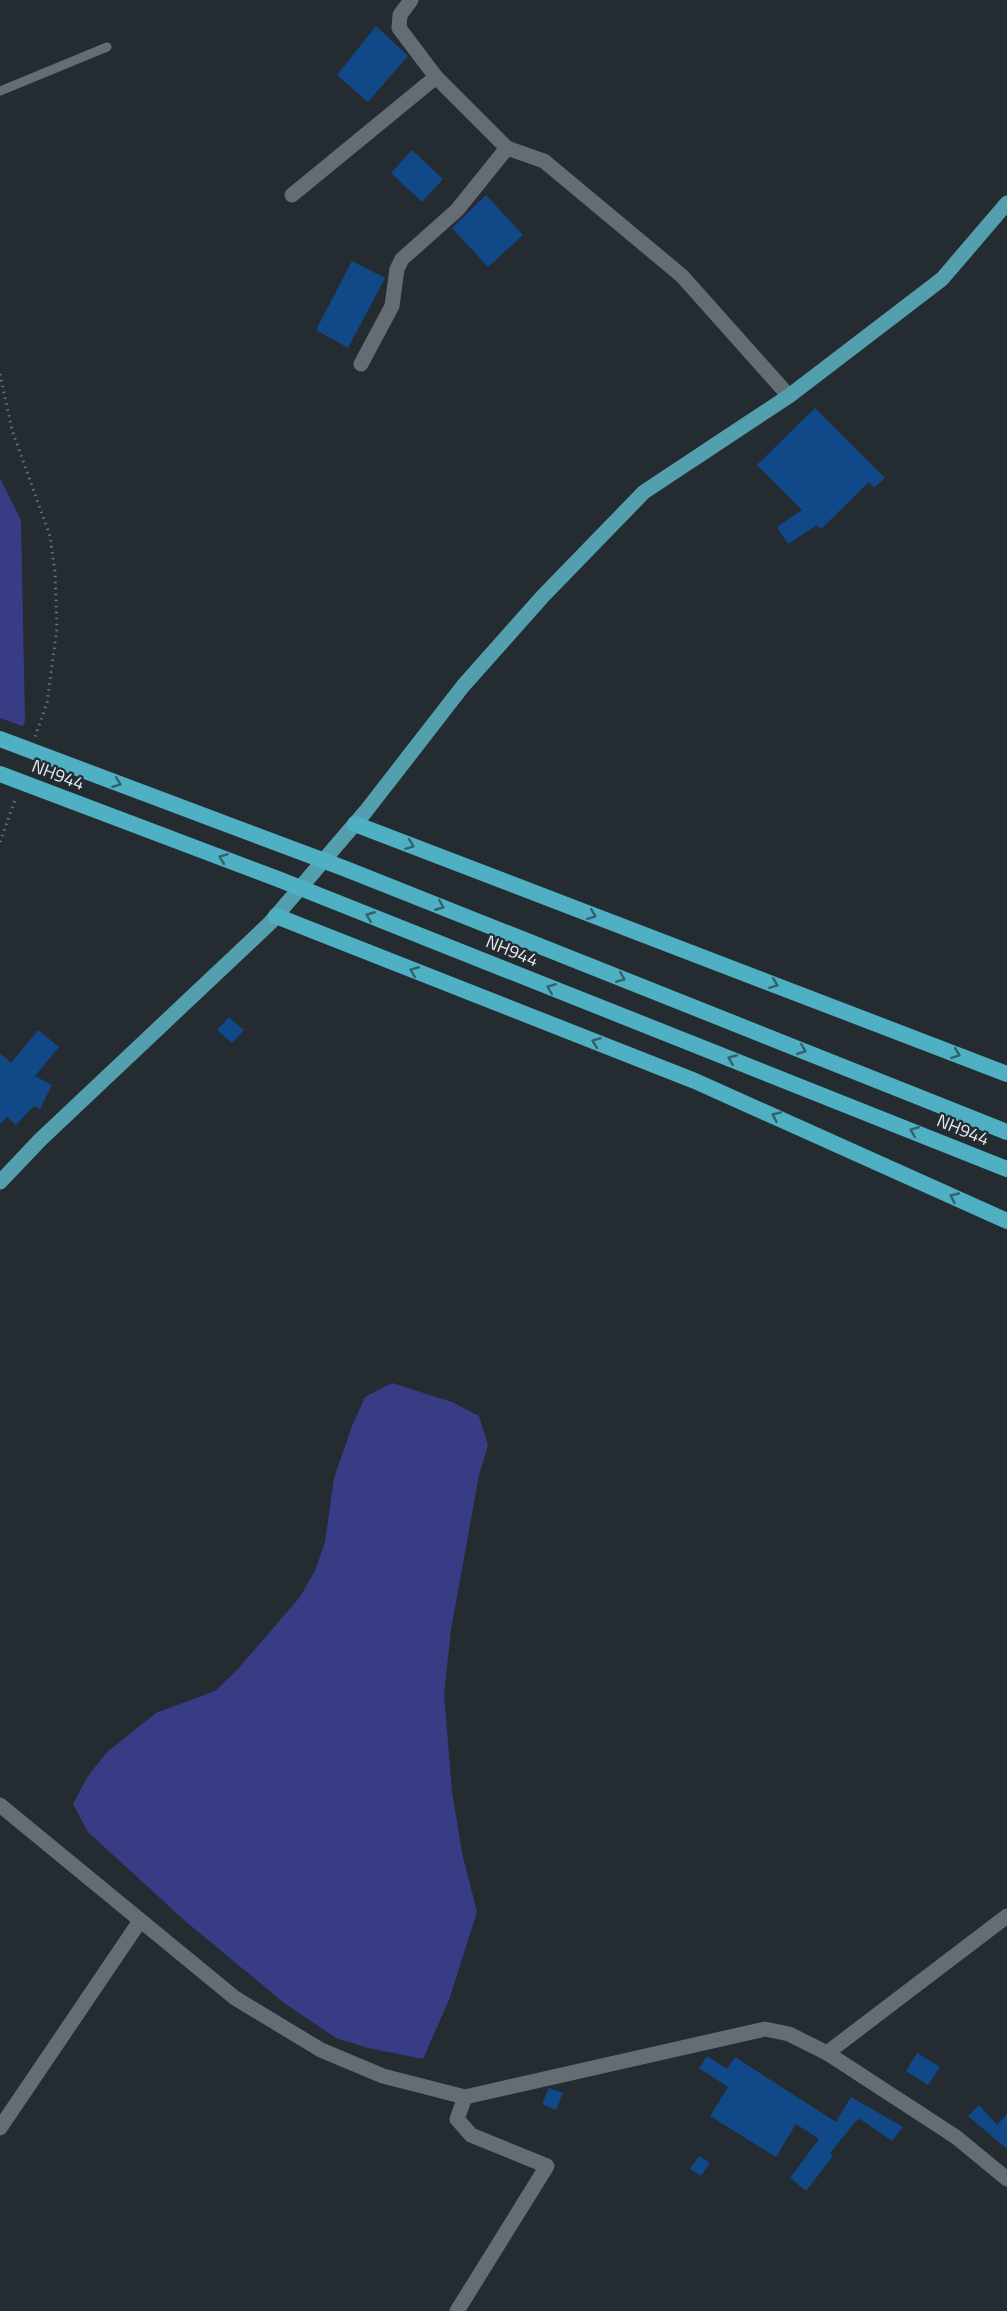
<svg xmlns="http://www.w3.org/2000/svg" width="1007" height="2311" viewBox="0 0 1007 2311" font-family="'Titillium Web',sans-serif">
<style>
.water{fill:#383c85}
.pier{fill:#242c31}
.building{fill:#114887}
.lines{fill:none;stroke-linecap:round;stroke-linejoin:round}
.path{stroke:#697074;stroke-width:3;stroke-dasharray:1.5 4.5;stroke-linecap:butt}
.service{stroke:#646d73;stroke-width:9}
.minor{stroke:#646d73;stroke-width:15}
.tertiary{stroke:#646d73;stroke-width:15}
.primary{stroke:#549fae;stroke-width:15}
.trunk{stroke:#4eb0c2;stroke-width:16}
.oneway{stroke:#35616b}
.labels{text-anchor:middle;stroke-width:4.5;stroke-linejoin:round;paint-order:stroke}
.street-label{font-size:18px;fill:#e1e7ea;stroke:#242c31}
</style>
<rect width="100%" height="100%" fill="#242c31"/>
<g class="water">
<path d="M0,478L21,520L25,721L0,783Z"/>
<path d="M392,1383L452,1402L479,1416L488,1445L479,1475L451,1630L444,1694L452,1791L462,1853L477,1912L449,2000L423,2059L368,2048L336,2038L284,2003L184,1920L88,1832L73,1804L88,1776L107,1752L156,1713L215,1691L237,1670L300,1597L315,1571L325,1542L334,1478L352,1426L365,1397Z"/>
</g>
<path class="pier" d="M0,718L25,727L0,786Z"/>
<g class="building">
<path d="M376,26L408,56L368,102L337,75Z"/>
<path d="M412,150L443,179L422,202L391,173Z"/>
<path d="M486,195L523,235L488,267L452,228Z"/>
<path d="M352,261L385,278L348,348L316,330Z"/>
<path d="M815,408L885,478L874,488L869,482L821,529L817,525L788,544L777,527L802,510L757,465Z"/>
<path d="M229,1017L244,1030L232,1043L217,1030Z"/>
<path d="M38,1030L59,1047L35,1076L52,1085L40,1109L34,1106L16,1125L7,1117L0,1124V1053L11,1063Z"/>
<path d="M917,2053L940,2067L928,2085L906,2071Z"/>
<path d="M707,2056L727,2069L735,2057L836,2122L851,2097L903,2127L892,2141L860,2119L857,2120L830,2153L833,2156L806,2191L790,2178L819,2139L796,2124L776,2157L710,2116L728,2087L699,2068Z"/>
<path d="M549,2088L563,2093L556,2110L542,2104Z"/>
<path d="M979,2105L997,2125L1007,2114V2149L968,2116Z"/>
<path d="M699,2156L710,2163L701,2176L690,2169Z"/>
</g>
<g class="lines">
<g class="path">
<path d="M0,374L12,430L50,536L55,572L57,628L47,703L35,737"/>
<path d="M0,842L16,797"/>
</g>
<path class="service" d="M0,91L107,47"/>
<g class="minor">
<path d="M411,0L400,15L399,28L436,77L507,148L544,161L682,276L789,396"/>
<path d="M292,195L436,77"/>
<path d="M361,364L392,306L397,269L402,259L457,210L507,148"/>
<path d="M827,2053L1007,1916"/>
<path d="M0,2128L140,1921"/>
<path d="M457,2311L547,2166L471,2135L457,2119L465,2097"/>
</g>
<path class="tertiary" d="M0,1805L235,1998L321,2050L383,2076L465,2097L765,2029L789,2034L827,2053L956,2137L1007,2179"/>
<path class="primary" d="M0,1182L40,1140L270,923L366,811L463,686L543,596L644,492L789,396L942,279L1007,203"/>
<g class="trunk">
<path d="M0,739L346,869L1007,1132"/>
<path d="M0,774L278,879L1007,1169"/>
<path d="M355,824L1007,1074"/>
<path d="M276,916L695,1081L1007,1221"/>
</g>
</g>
<defs><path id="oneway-chevron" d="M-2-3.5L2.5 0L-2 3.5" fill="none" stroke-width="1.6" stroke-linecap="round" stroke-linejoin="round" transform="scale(1.5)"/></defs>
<g class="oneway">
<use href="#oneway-chevron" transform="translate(117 783) rotate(20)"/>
<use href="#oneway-chevron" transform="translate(410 845) rotate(21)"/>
<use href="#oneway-chevron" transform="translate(223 858) rotate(-159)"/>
<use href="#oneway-chevron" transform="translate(440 906) rotate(22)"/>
<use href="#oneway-chevron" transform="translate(592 915) rotate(21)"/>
<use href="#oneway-chevron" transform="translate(370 916) rotate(-158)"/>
<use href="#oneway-chevron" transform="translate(414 971) rotate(-158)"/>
<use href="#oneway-chevron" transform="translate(621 978) rotate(22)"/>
<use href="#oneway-chevron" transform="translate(774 984) rotate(21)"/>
<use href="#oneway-chevron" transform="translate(551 988) rotate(-158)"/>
<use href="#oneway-chevron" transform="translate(596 1042) rotate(-159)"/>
<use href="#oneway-chevron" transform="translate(802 1050) rotate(22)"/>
<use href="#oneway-chevron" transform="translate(956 1054) rotate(21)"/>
<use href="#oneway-chevron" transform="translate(732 1059) rotate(-158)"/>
<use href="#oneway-chevron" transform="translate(776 1116) rotate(-156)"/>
<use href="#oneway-chevron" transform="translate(914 1131) rotate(-158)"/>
<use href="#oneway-chevron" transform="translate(954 1197) rotate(-155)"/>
</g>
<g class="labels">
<g class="street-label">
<text transform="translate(58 775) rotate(21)" y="6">NH944</text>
<text transform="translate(512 951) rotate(22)" y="6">NH944</text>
<text transform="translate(963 1130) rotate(22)" y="6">NH944</text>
</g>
</g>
</svg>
